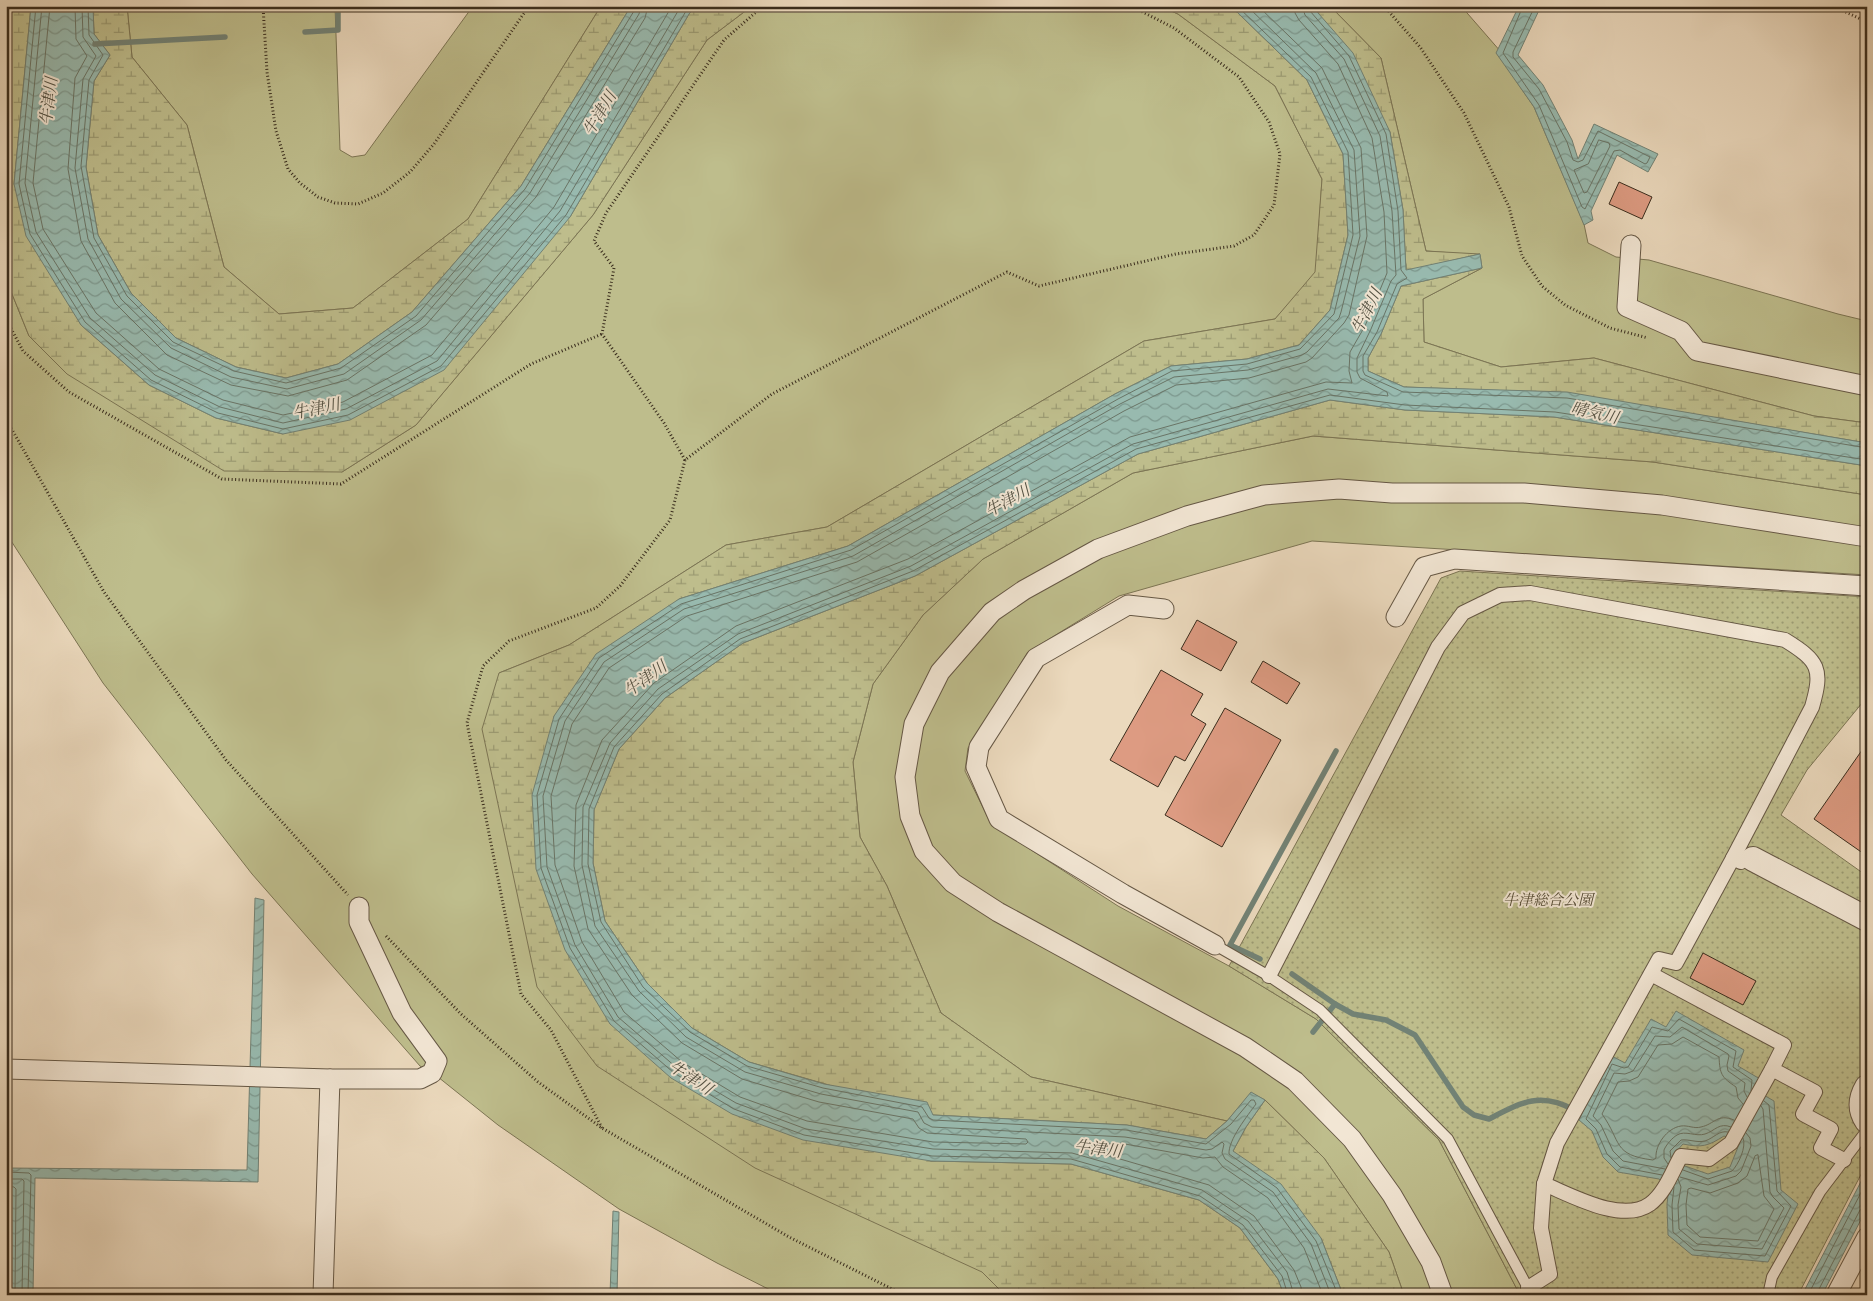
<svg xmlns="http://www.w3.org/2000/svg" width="1873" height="1301" viewBox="0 0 1873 1301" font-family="'Sorts Mill Goudy','Noto Serif JP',serif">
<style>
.grass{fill:#bebd8c;stroke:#7c7554}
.wetland{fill:url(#wetland-marsh);stroke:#7c7554}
.park{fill:url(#park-dots);stroke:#7c7554}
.water{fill:url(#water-waves);stroke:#728275;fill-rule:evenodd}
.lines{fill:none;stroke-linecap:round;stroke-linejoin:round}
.shore{stroke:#697466;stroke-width:1}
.stream{stroke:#728275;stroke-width:5.5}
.building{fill:#dd9b82;stroke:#3a2d1d}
.service-casing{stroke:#665845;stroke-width:12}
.pedestrian-casing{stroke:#665845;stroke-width:16}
.minor-casing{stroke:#665845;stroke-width:21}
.tertiary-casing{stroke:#665845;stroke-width:26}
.path{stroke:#3a2d1d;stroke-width:3;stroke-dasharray:1 2.5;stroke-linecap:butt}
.service{stroke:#f2e6d4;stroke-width:10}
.pedestrian{stroke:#f2e6d4;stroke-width:14}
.minor{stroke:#f2e6d4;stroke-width:19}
.tertiary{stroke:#f2e6d4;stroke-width:24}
.labels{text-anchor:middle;stroke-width:4;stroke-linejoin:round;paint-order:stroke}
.park-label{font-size:15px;font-style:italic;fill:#544a33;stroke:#f2e6d4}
.water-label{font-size:16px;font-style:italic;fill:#525042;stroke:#f2e6d4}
</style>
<defs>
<pattern id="wetland-marsh" width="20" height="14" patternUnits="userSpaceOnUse" patternTransform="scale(1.25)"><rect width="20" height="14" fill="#bebd8c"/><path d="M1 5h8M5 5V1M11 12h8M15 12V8" fill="none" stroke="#9b9a72"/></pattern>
<pattern id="park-dots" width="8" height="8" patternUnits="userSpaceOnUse" patternTransform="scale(1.25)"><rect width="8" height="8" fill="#bebd8c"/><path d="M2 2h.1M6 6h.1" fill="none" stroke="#9b9a72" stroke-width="1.8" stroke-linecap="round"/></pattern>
<pattern id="water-waves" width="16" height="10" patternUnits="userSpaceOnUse" patternTransform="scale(1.25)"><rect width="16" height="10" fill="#98baaf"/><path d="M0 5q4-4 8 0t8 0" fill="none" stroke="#7d988e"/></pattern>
</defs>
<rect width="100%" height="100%" fill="#ebd9bd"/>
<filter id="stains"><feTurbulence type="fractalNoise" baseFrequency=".004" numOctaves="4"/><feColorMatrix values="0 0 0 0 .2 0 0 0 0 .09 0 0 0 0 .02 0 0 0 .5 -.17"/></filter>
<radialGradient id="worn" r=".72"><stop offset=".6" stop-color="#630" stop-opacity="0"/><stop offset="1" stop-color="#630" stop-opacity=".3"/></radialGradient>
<g class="grass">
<path d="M127,6H335L340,150L352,157L365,155L473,6H601L468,219L353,308L279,314L224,267L187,125L132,57Z"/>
<path d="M752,6H1160L1178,14L1275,86L1322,179L1316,273L1275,319L1144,341L827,527L726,545L569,645L499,673L982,1272L1005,1295H780L717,1263L619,1209L498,1125L438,1077L420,1066L252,874L103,683L6,533V279L29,336L342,472L416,425L593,215L707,40Z"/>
<path d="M1330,6H1461L1501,52L1497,53L1534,107L1584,224L1588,243L1616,257L1649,260L1838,314L1867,321V423L1814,416L1594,358L1501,367L1424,342L1423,299L1482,268L1480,255L1426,251L1381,58Z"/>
<path d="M1313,436L1653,462L1867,495V575L1312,541L1119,596L1028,652L968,748L965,771L991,824L1118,906L1229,966L1316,1019L1439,1140L1520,1295H1404L1389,1252L1324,1158L1265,1100L1251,1093L1227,1121L1031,1077L941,1013L887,886L860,837L853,762L873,684L923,615L983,559L1133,473Z"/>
</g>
<g class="wetland">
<path d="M6,6H31L14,184L81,325L149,385L216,418L283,434L570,217L689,14L696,6H752L707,40L593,215L416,425L342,472L224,471L67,374L29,336L6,279Z"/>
<path d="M93,6H127L132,57L187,125L224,267L279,314L353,308L468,219L601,6H631L521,186L412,312L338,364L286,378L236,367L176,338L131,293L98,235L86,167L94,81L110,55L94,34Z"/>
<path d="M1160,6H1225L1237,12L1307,80L1343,154L1348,235L1330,310L1299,345L1247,359L1171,366L1115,394L848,546L679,599L554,716L610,1024L931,1161L1071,1164L1199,1200L1240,1228L1278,1279L1284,1295H1005L982,1272L755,1168L597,1066L537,987L482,729L499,673L569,645L726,545L827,527L1144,341L1275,319L1315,272L1322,179L1275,86L1178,14Z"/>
<path d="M1312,6H1330L1381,58L1426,251L1480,254L1406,271L1403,210L1390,132Z"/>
<path d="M1482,268L1423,299L1424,342L1501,367L1594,358L1814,416L1867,423V443L1567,393L1404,387L1368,371V358L1381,334L1401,286Z"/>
<path d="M1330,400L1405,410L1554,417L1867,466V495L1653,462L1313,436L1133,473L983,559L923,615L873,684L853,762L860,837L887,886L941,1013L1031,1077L1227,1121L1206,1139L1126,1125L933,1115L749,1062L692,1028L647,983L605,921L593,863L594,809L619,749L665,698L743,643L915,576L1138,454Z"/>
<path d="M1265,1100L1324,1158L1389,1252L1404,1295H1343L1321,1238L1233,1151L1246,1127Z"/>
</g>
<path class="park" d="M1460,571L1867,597V697L1807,770L1781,815L1867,876V1163L1798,1295H1520L1439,1140L1316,1019L1229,966L1441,578Z"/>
<g class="water">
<path d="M31,6H93L94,34L110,55L94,81L86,167L98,235L131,293L176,338L236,367L286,378L338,364L412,312L521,186L631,6H696L689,14L570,217L444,370L350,420L283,434L216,418L149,385L81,325L26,236L14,184Z"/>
<path d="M1225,6H1312L1353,53L1390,132L1403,210L1406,270L1480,254L1482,268L1401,286L1381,334L1368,358V371L1404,387L1567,392L1867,443V466L1554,417L1405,410L1330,400L1138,454L915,576L743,643L665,698L619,749L594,810L593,863L605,921L647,983L692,1028L749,1062L824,1084L927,1102L933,1115L1127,1125L1206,1139L1227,1121L1251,1092L1265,1100L1246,1127L1233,1151L1281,1184L1321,1238L1343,1295H1284L1278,1279L1240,1228L1199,1200L1071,1164L931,1161L803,1140L732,1114L671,1078L610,1024L565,950L536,869L532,795L554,716L596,654L679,599L848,546L1115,394L1171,366L1247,359L1299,345L1330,310L1348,235L1343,154L1307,80L1237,12Z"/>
<path d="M1519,6H1541L1518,55L1543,85L1572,140L1578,159L1594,124L1658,154L1648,172L1617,155L1591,211L1593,220L1584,225L1534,107L1496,53Z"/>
<path d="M255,898L264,900L258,1182L35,1178L33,1295H6V1168L247,1170Z"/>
<path d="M1676,1011L1744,1050L1738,1066L1760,1079L1755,1090L1774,1101L1781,1190L1798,1204L1768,1262L1692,1255L1668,1235L1667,1204L1669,1187L1659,1179L1618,1172L1603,1157L1592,1131L1579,1120L1610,1055L1625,1063L1651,1019L1666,1027ZM1724,1136L1740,1142L1730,1167L1708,1174L1682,1165L1674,1154L1683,1144C1702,1148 1708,1146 1724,1136Z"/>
<path d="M1867,1170V1208L1822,1295H1802Z"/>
<path d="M613,1211L619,1212L617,1295H610Z"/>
</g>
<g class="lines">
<g class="shore">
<path d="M36,6L19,184L30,234L85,322L151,380L218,413L283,429L348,415L441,366L566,215L689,6"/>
<path d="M42,6L25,183L36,232L90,318L155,375L220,407L283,423L346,409L437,361L560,211L681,6"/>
<path d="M50,6L33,183L43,229L96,313L159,369L223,400L283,415L343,402L432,355L554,207L672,6"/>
<path d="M75,6L76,39L87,56L75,78L68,169L81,241L115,303L167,355L231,385L288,396L347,380L426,325L536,197L645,18L648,6"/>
<path d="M82,6L83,37L96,56L83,79L75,168L88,239L121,299L171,348L231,377L287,389L344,374L421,320L530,193L639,14L641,6"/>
<path d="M88,6L89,35L103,55L89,80L81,166L94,238L127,296L173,342L234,371L286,383L341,368L416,316L525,189L634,11V6"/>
<path d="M1237,6L1311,77L1348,152L1353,235L1334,314L1300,349L1247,364L1172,371L1118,399L851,550L681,604L599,658L559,719L537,795L541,868L570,948L614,1021L674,1073L734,1109L804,1135L932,1156L1071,1159L1200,1196L1243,1225L1282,1276L1288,1295"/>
<path d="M1247,6L1316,73L1354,150L1360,236L1341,312L1339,318L1307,352L1302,355L1248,370L1174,377L1120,404L853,556L684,609L604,662L565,721L543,796L547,867L575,945L618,1017L677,1068L736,1103L806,1129L933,1149L1072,1153L1202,1190L1248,1221L1287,1272L1294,1295"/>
<path d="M1258,6L1322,68L1361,148L1367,236L1349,315L1344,323L1312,358L1306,362L1249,378L1176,385L1124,411L857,562L687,616L609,668L572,724L551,796L555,865L582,942L624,1012L682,1062L740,1097L807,1121L933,1142L1026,1144L1028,1142L1026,1139L927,1133L919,1128L913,1119L819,1102L742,1079L682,1043L632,995L588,929L574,866L576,805L602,740L654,683L736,626L908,559L1130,437L1326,382L1352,383L1349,371L1350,352L1365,326L1387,273L1384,212L1372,138L1338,64L1299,20L1295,13V6"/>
<path d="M1302,6L1305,15L1344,59L1380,136L1392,211L1396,275L1391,281L1371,329L1357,358V372L1360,378L1387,392L1388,396L1328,389L1133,444L911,566L738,634L658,689L610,743L583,807L582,865L595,926L639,991L686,1037L745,1072L821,1094L918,1112L924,1123L932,1127L1125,1137L1206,1150L1212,1149L1222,1142L1224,1144L1222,1153L1225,1159L1273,1192L1311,1244L1331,1295"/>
<path d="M1309,6L1310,11L1349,56L1386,134L1398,211L1401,270L1407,278L1397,284L1377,332L1363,356V371L1365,375L1403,392L1567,398L1867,448"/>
<path d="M1523,6L1503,53L1539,105L1582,207L1585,209L1614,151L1620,150L1645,164L1647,163L1650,157L1598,131L1583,160L1578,162L1573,160L1567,142L1539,89L1513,57V52L1535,6"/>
<path d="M1599,140L1609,143L1610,146L1587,192L1584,193L1574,170L1588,164Z"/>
<path d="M1734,1120C1717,1113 1715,1124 1701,1127C1694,1129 1688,1125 1681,1126C1667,1128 1655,1145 1656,1158L1653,1160C1612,1155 1622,1142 1602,1114L1618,1082L1629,1081L1638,1077L1658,1045L1672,1044L1683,1037L1719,1057C1720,1074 1721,1077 1736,1087L1738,1098L1743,1104"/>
<path d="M1758,1155L1764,1196L1774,1209L1758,1241L1700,1237L1687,1225L1686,1205L1688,1189L1691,1188L1710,1193L1738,1183L1747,1176L1755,1156Z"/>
<path d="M1671,1158L1670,1151L1681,1140C1689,1139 1697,1143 1705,1141C1714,1138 1719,1130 1728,1132"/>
<path d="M1668,1164L1664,1158V1150C1666,1145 1672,1138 1677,1135C1685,1130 1696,1137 1705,1134C1715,1131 1719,1122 1731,1127"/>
<path d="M1665,1169L1623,1161L1613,1151L1601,1125L1593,1116L1614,1073L1625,1074L1633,1071L1655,1036L1670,1037L1682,1027L1728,1054L1729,1056L1727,1065L1728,1071L1745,1083L1744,1091L1747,1097"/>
<path d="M1683,1170L1708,1179L1732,1171C1738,1165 1747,1147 1743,1138"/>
<path d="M6,1172L29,1173L31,1175L28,1295"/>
<path d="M1662,1175L1620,1167L1607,1154L1596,1129L1586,1119L1612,1064L1624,1068L1628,1067L1652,1027L1668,1031L1679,1019L1736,1051L1733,1067L1752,1080L1751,1091"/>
<path d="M1680,1177L1708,1185L1736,1176L1741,1171L1751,1146L1750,1138L1746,1133"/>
<path d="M6,1179H22L24,1181L22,1295"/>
<path d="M1678,1179L1681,1187L1678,1205L1679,1229L1697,1244L1762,1249L1784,1208L1773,1197L1770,1192L1763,1109L1761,1106"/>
<path d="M6,1186L14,1187L16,1189L15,1295"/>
<path d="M1674,1187L1672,1205L1673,1232L1694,1250L1765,1256L1791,1206L1777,1191L1769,1105L1764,1101"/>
<path d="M1302,1295L1301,1287L1294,1270L1254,1216L1209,1185L1079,1147L1078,1143L1125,1144L1203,1158L1215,1157L1223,1167L1268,1198L1304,1248L1323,1295"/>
<path d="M1338,1295L1316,1241L1277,1188L1229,1154C1228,1140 1248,1115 1256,1104L1254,1100H1251L1231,1124L1206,1144L1126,1130L933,1120L929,1118L922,1107L823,1088L747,1066L690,1032L643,987L601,922L588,864L589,809L614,747L662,694L740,639L913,571L1136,449L1330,395L1405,405L1555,412L1867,460"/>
<path d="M1808,1295L1867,1181"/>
<path d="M1818,1295V1291L1860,1210L1867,1207"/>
</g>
<g class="stream">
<path d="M305,32L338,30V6"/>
<path d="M95,44L225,37"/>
<path d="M1260,959L1230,945L1336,751"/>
<path d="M1292,974L1335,1004L1353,1014L1386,1020L1415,1035L1463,1107L1474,1115L1489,1119C1520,1103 1540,1091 1574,1110"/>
<path d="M1313,1032L1335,1004"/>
</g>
</g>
<g class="building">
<path d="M1619,182L1652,197L1642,219L1609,204Z"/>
<path d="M1197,620L1237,642L1221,671L1181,649Z"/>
<path d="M1263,661L1300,683L1287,704L1251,682Z"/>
<path d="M1161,670L1203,694L1191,715L1206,724L1185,761L1175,756L1158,787L1110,760Z"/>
<path d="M1225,708L1281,740L1222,847L1165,815Z"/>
<path d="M1867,743V856L1814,819Z"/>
<path d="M1703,953L1756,981L1743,1005L1690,978Z"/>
</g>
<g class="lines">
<g class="service-casing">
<g id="service">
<path d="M1215,945L1269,976L1320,1010L1448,1139L1528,1288L1529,1295"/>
<path d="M1768,1295L1772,1277L1820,1192L1867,1130"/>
</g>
</g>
<g class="pedestrian-casing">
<g id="pedestrian">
<path d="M1651,974L1784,1045L1772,1069L1815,1092L1803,1114L1831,1129L1821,1148L1844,1160"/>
<path d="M1269,976L1438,647L1463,613L1500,595L1530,593L1785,640C1819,661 1823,669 1812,707L1733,858"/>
<path d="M1544,1184C1571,1195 1622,1224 1650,1204C1665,1193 1672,1172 1681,1156L1709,1159L1731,1143L1772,1069"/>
<path d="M1528,1288L1550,1274L1541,1228L1544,1184L1557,1143L1659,959L1676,963L1733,858L1741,862"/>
</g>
</g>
<g class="minor-casing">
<g id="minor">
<path d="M1631,245L1627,307L1681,331L1697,351L1867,386"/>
<path d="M1164,609L1128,605L1036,658L979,747L976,767L999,819L1123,894L1215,945"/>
<path d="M1396,617L1424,567L1454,559L1867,586"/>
<path d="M6,1069L330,1079H420L432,1073L437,1061L402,1013L359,922V907"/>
<path d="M323,1295L330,1079"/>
<path d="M1443,1295L1431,1262L1392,1195L1352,1139L1295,1081L1245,1047L998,912L953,883L924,851L910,816L905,777L914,724L940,672L992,612L1024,590L1098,549L1187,516L1264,495L1339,489L1392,493H1524L1662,505L1867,537"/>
<path d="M1836,1295L1867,1237"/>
</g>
</g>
<g class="tertiary-casing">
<g id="tertiary">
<path d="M1753,859L1867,919"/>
<path d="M1867,1087C1860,1099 1859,1109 1867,1121"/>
</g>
</g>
<g class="path">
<path d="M263,6L267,72L276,131L288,169L300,183L318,197L335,203L358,204L383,193L410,172L434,144L529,6"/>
<path d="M1384,6L1420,47L1464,113L1509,207L1522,256L1542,286L1565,305L1610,328L1648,338"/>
<path d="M1833,6L1867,22"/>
<path d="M6,319L23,351L69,392L222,479L341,484L531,364L602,334"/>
<path d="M6,419L104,592L226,760L348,895"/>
<path d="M685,460L664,423L602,334L614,268L594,241L606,213L724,40L763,6"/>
<path d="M386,936L461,1014L538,1082L602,1128L789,1237L904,1295"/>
<path d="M602,1128L551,1030L521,994L467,723L483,666L509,641L596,608L620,586L670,520L685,460L772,394L1007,272L1039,286L1176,254L1234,246L1254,235L1274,205L1280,154L1269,122L1239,77L1174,28L1131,6"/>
</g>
<use href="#service" class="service"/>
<use href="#pedestrian" class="pedestrian"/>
<use href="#minor" class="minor"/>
<use href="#tertiary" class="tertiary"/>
</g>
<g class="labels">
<g class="park-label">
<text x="1548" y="905">牛津総合公園</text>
</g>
<g class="water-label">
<text transform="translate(48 101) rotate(-83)" y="6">牛津川</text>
<text transform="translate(599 113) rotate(-59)" y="6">牛津川</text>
<text transform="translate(1366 311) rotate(-63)" y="6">牛津川</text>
<text transform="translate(316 408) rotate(-12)" y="6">牛津川</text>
<text transform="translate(1595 412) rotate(13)" y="6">晴気川</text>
<text transform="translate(1007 500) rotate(-29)" y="6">牛津川</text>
<text transform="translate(645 678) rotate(-36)" y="6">牛津川</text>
<text transform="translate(691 1077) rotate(33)" y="6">牛津川</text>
<text transform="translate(1098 1148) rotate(7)" y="6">牛津川</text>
</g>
</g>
<rect width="1873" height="1301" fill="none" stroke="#ebd9bd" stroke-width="25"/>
<rect x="8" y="8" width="1858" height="1286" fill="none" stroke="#3a2d1d" stroke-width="2.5"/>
<rect x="12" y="12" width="1848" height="1276" fill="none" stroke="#3a2d1d"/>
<rect width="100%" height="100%" filter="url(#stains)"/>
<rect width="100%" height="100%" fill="url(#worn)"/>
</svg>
